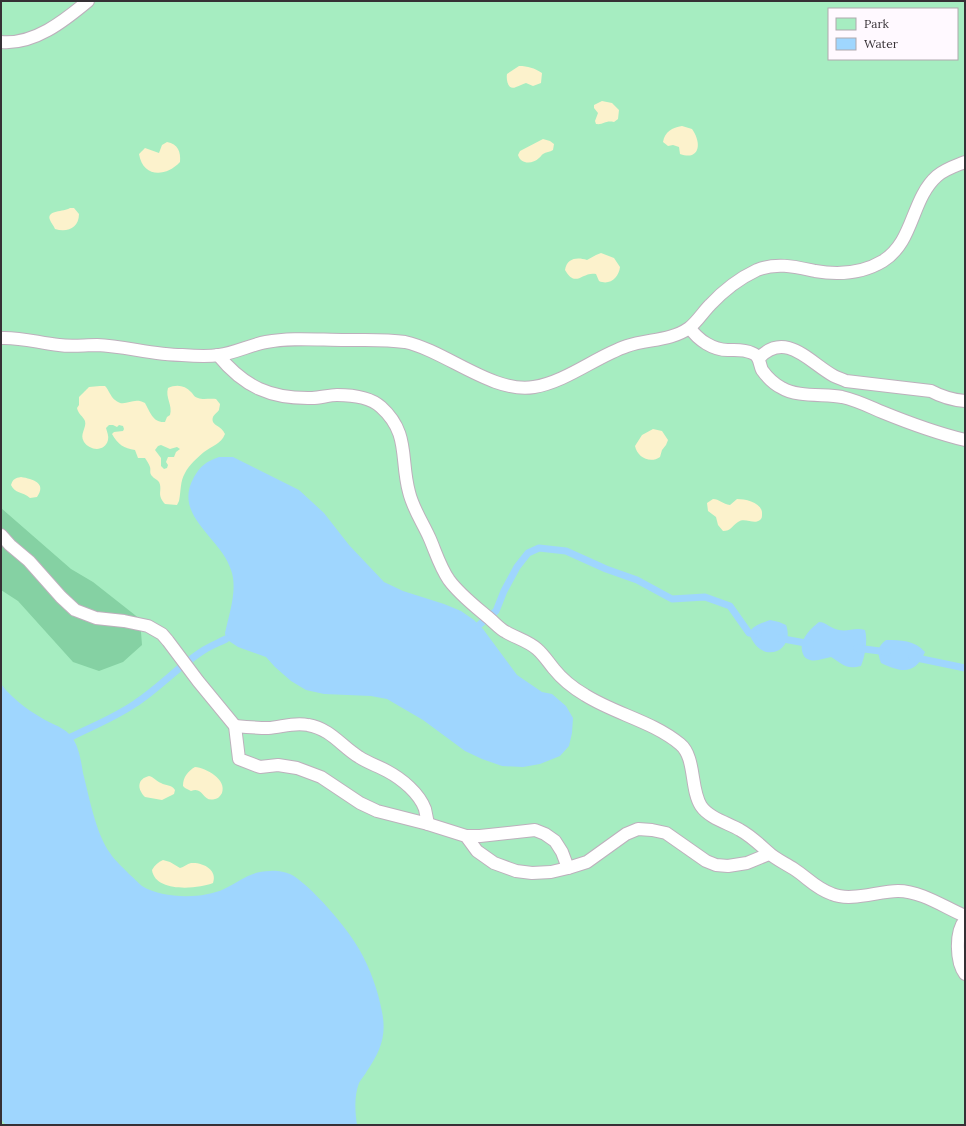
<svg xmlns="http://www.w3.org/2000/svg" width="966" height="1126" viewBox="0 0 966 1126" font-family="Lora,serif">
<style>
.green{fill:#a6edc1;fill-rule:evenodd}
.forest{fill:#85d1a3}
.sand{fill:#fcf2cc;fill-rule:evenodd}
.water{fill:#9fd6fe}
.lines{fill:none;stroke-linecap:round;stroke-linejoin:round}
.stream{stroke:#9fd6fe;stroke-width:7}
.lane-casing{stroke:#bdb0bc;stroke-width:14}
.lane{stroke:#fff;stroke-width:12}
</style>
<rect width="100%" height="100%" fill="#fff9ff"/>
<path class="green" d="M1,1H965V1125H1ZM829,9H957V59H829Z"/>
<path class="forest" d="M1,508L71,569L93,582L140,619L142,645L123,662L99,671L73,662L18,601L1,590Z"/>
<g class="sand">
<path d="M519,66C528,66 534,68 542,73L541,83L533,86L526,83C522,84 520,86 516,87C508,91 506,80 507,74Z"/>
<path d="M602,101L612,103L619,110L618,119L614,122C605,120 604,125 596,124L595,121L598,113L594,108V105Z"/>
<path d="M682,126L692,129C702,143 700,161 680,154L679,147L673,145L668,146L663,142C665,131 672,128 682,126Z"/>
<path d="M543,139L550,141L554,144L553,150C550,152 546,152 543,154C541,155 541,157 539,158C533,164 521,165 518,155L520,151Z"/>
<path d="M167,142C178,144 181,152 180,162C166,177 143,178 139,154L145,148L159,153L162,145Z"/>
<path d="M70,208H74L79,214C79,228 67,233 55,229C54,226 51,223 50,220C46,210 64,212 70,208Z"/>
<path d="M601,253L614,258L620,267C619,277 610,286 599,281L596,274C582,271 576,289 565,270C567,258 577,257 587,260L596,255Z"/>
<path d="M100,386H105C109,390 110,396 115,400C125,409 132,396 145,403C150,412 153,423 165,422L167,417L170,415C173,405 165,398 168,388C176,384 185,385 191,392C194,395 194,397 198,398C203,400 210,398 216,399L220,404C220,405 219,409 219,410C216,414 211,416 213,422C215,426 221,426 225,434C221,444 212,446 204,452C197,458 189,465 185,473C180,481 181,492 179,501L177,505L165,504C156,494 163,491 159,482C157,479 154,479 152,476C149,473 151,470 150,467C149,464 147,461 145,458H138L135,450C124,448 118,445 112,434L114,432L123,431L124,429L123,426L119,425L117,427L113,425H109L106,428C107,432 109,436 108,440C105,452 90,451 84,442C79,434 87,428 85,421C83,416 78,414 77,408L79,405V397L89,387ZM161,445L170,449L177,447L180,449L176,452L174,457H168L166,462L168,465L167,468L164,469L161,466V458L155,450L158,446Z"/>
<path d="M653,429L662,431L668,440L666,445L662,450L660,457C650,464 637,457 635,446L642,435Z"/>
<path d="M21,477C33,479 47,483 37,497L30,498C22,491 15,494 11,485C13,479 15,478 21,477Z"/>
<path d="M713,499C719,499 723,504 730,505L737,499C746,499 763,503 762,514C762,517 762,518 760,520C754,525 745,517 738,522C732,526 731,531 723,531L718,525L716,517L708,511L707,503Z"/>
<path d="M195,767C206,768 227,779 222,793C221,795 218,799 215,799C202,803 204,786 191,791L185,788L183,786C183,777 188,771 195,767Z"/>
<path d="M149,776C154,777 156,781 161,783C166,786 171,784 175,790L174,794L162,800L145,797C137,789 137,779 149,776Z"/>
<path d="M163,860L170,862L180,868C184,867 187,864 191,863C203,862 218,870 213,883C198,889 155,893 152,870C155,865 158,862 163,860Z"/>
</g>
<g class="water">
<path d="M219,457H233L299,490L324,513L349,545L384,582L403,591L444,604L461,611L474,620L483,629L517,675L542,692L552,694L566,706L573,718L572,733L569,746L560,756L540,764L523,767L502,766L482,759L465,751L423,720L387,699L371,696L324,694L306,690L291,681L275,667L266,657L238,647L226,639L225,633C229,614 238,589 231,570C221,537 172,516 194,477C201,465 206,462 219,457Z"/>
<path d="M770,620L779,622L786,625C796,651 761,667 749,633C753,625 762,623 770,620Z"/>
<path d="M819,622C826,622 831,629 839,630C848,632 855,627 865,630C868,641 865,656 861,666C846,670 843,664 831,657C824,658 817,662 810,660C806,659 804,657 803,654C798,641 809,630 819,622Z"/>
<path d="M886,640C901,640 914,640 925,652C915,676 900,672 881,663C877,652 877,647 886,640Z"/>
<path d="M1,684C13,700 33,714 51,723C58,726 66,730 71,736C79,746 81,761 83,773C89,796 96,834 110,853C115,861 123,867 129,874C133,877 138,883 142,886C163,899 203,899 224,889C241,881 250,871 270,871C275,870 285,872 290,874C309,883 349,930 359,949C370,968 378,990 382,1012C387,1036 380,1052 367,1071C365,1075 361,1079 359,1083C354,1096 355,1112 357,1125H6L1,1119Z"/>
</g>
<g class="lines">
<g class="stream">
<path d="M479,625L496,611L504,591L517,567L528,553L539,548L566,551L606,569L637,580L672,599L705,597L730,606L749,633L758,634"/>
<path d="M778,638L811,644"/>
<path d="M857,648L887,652"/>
<path d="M912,657L965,668"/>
<path d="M71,737C93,726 116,717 136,703C160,687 180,665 204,650C210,646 218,643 226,639"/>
</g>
<g class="lane-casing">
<g id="lane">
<path d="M1,42C34,45 64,21 88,1"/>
<path d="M690,328C698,340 713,350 728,350C735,350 744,349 752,353C760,356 759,363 762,370C767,377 774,384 782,388C796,397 825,394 842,397C856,400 868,406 882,412C909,423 936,433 965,440"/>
<path d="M1,338C21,337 39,343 59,345C72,347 84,345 97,345C125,346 153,355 182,355C194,356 207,357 219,355C235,353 250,345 266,342C292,337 319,340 346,340C365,340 385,339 405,342C446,351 493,394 534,387C566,382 597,356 627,346C647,339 671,341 689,328C697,322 703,312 710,305C723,291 740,278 757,270C777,262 796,267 815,271C838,275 863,273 883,261C914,242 911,199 937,176C945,169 955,166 965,162"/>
<path d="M218,355C244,387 271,399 312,398C320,398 329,395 337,395C352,395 370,397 381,407C410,433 400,459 409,492C413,509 423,523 430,539C436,553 440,567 449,580C460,595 476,607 490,619C495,623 500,629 506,632C516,638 528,641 537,649C544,655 548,662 554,669C562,679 573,688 585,695C615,714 652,721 680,744C696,757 690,789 701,806C709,818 728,823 740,830C751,836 759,844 768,852C775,859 785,863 794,869C808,878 815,888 832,894C851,902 878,891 898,891C921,891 944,907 965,916"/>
<path d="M759,358C786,330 810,363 834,376C838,378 842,379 846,381L931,391C942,397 953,400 965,401"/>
<path d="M1,535L10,545L29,561L61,597L75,610L96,618L124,621L148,626L162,634L168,641L198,681L235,726L239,759L260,767L278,765L297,768L321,777L360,803L377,811L428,824L466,836L477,851L494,863L516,871L532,873L551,872L568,868L587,862L626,834L638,829L652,830L666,833L706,861L716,865L728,866L747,863L769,854"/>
<path d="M235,726C246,727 257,728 268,728C282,727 294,722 308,725C331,729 341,746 359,757C368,763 378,766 387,771C402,779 419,793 425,809C426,814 427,819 428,824"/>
<path d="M466,836H480L535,830L545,834L555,841L562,852L568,868"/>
<path d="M965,920C955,932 956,962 965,974"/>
</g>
</g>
<use href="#lane" class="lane"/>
</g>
<rect width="966" height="1126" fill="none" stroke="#363035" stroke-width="4"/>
<rect x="828" y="8" width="130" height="52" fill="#fff9ff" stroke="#afa9ae"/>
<rect x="836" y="18" width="20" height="12" fill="#a6edc1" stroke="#afa9ae"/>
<text x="864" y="28" font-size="12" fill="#363035">Park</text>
<rect x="836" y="38" width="20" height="12" fill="#9fd6fe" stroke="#afa9ae"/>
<text x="864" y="48" font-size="12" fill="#363035">Water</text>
</svg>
